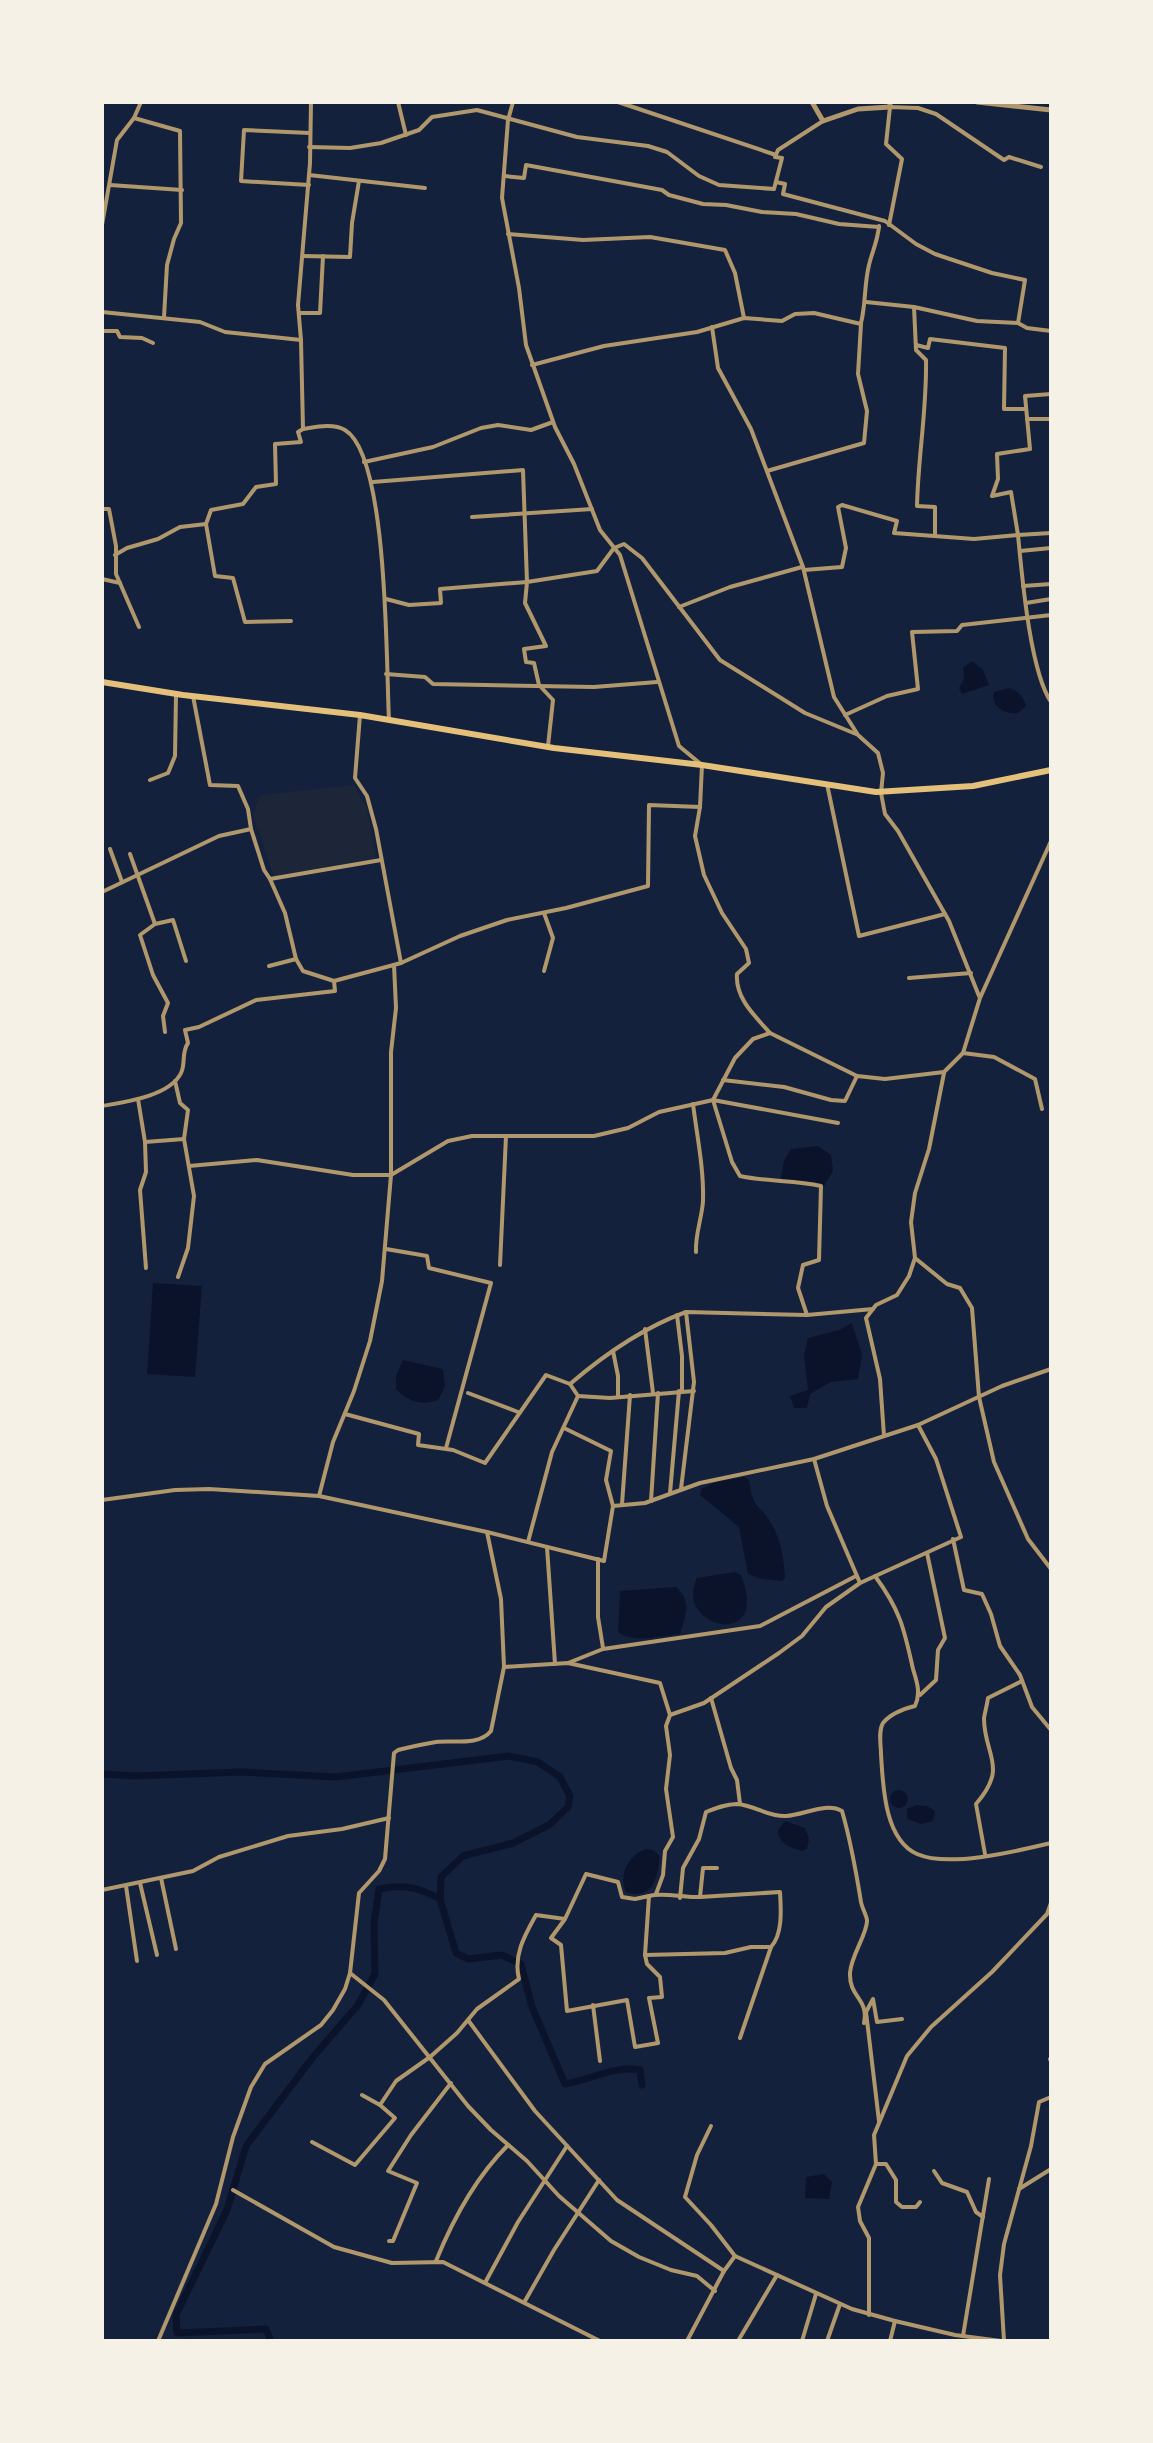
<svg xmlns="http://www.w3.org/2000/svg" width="1153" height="2443" viewBox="0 0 1153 2443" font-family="'Titillium Web',sans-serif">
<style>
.green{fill:#1d2539}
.water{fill:#0b132b}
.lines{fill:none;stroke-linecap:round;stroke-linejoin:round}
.canal{stroke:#0b132b;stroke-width:7}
.minor{stroke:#b1986c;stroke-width:4}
.tertiary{stroke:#b1986c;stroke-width:5}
.primary{stroke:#e5c07b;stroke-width:6}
</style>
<rect width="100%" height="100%" fill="#14213d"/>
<path class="green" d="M354,785L367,808L376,858L274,877L253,815L260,795Z"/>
<g class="water">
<path d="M972,661L983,670L989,685L962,694L959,688L964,678L963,668Z"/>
<path d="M1009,688C1019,691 1023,696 1026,706L1018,713C1005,715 990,706 994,692Z"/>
<path d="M818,1146L831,1155L833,1171L824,1186L790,1184L781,1178L784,1161L791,1149Z"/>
<path d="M153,1283L202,1286L195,1377L147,1374Z"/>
<path d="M852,1323L862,1355L858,1379L831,1382L810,1394L807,1408H794L790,1396L808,1390L804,1355L808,1338L839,1330Z"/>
<path d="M403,1360L443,1369L445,1386L439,1399C423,1407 407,1401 396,1389V1376Z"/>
<path d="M744,1477L749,1480C753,1511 759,1502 771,1523C781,1540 784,1559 785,1578L782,1581L761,1579L748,1574L739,1527L700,1495L701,1489L716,1482Z"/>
<path d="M734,1572L741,1575C772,1652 672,1628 697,1578Z"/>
<path d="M676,1587C692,1600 686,1616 680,1634C662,1636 634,1644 618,1632L620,1591Z"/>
<circle cx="899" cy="1799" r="9"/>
<path d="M916,1805L927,1806L935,1811L933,1821L921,1824L907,1819V1809Z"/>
<path d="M785,1821L805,1828L809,1839L807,1849L803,1851C791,1848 778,1844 778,1830Z"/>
<path d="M646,1849L653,1850L660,1856C658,1876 653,1901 626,1892C618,1875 628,1855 646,1849Z"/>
<path d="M824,2174L832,2182L829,2199L805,2198L806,2177Z"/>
</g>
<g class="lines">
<g class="canal">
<path d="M102,1774L136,1776L241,1772L336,1777L509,1756L538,1762L560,1777L570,1796L568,1807L549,1825L513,1843L463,1856L441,1877L440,1899"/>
<path d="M271,2341L266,2329L177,2333L176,2315L227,2210L246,2146L313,2057L358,2005L375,1974L374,1924L379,1889C404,1884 418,1887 440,1899L456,1953L468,1959L502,1955L521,1964L532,2007L565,2084C590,2080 615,2065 640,2070L642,2085"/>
</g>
<g class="minor">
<path d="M141,102L134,118L180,131L181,223L174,239L167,265L164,317"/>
<path d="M398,102L406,135"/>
<path d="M618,102L776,155"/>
<path d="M309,147L350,148L381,143L419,130L432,117L477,110L577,137L648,146L667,152L699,176L719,185L774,189L782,158L775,157L778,150L823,121"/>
<path d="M309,175L425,188"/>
<path d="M504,176L524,178L526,165L662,190L669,195L703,204L726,205L762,212L796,214L839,224L879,227"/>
<path d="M776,182L785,184L783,194L885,221L916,244L935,254L992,273L1025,280L1018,323L977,321L914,307L916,350L926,360C927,409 918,457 917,506L935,507V536"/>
<path d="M110,185L182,190"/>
<path d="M309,185L241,181L244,130L310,133"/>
<path d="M102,225L117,140L134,118"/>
<path d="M889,225L902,159L886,144L890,107L918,108L936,114L1004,160L1009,157L1041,167"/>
<path d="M508,234L583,240L650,237L725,250L735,273L744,318"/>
<path d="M303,256L350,257L352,223L359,181"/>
<path d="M866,302L914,307"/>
<path d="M102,312L200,322L225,332L301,340L298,305L310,163L311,102"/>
<path d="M299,313H320L323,256"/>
<path d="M861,323C866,303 864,285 869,265C872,252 878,240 879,226"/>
<path d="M1018,323L1027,328L1051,331"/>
<path d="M712,327L718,368L751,429L803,567L834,697L858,735L878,753L883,773L881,793L885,814L898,831L949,921L979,996"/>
<path d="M102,331H117L120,337L142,338L153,343"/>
<path d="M301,341L303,429C316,427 333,423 345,430C389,456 386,669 389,720"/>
<path d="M916,345L928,348L930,339L1005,348L1004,409H1026"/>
<path d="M532,365L604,346L697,332L744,318L782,321L795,314L814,313L861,324L858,374L867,411L864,443L767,471"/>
<path d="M1051,394L1025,396L1030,449L997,454L998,479L992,496L1011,492L1018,535L1051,533"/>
<path d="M1027,419H1051"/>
<path d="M364,462L433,447L481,428L498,425L531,430L553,422"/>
<path d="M373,482L523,470L527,582L440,589L441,603L409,605L386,599"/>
<path d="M102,509H109L116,546V574L139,627"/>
<path d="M472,517L592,509"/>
<path d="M206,524L215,576L233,578L245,622L291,621"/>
<path d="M1020,551L1051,548"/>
<path d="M115,555L127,548L158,539L180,527L206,524L211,510L243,504L256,487L276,484L275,444L301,442L298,432L303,429"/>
<path d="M804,570L842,567L846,548L838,507L842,505L897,521L894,533L974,539L1018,535C1022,576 1030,671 1051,702"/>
<path d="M102,579L120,583"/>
<path d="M1023,586L1051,584"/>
<path d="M1026,603L1051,599"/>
<path d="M679,607L730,587L802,567"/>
<path d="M386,674L425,677L433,684L594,687L657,682"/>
<path d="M193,696L210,785L238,786L248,809L251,829"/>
<path d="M360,715L355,778L367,796L376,829L401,963"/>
<path d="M845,715L887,696L918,689L912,632L957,631L962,625L1051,615"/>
<path d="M548,746L553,700L539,685L534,663L526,662L524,649L546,646L525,603L527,582L597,571L614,548L624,544L642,558L720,660L805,713L856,734"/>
<path d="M150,780L168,773L175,756L176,694"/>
<path d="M827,784L859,936L945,914"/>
<path d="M700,807L695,836L704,875L722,913L746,949L749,963L737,974C735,998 755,1016 770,1033"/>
<path d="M110,849L122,882"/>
<path d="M130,854L155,924"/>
<path d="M102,892L219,836L251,829L264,870L270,879L381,860"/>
<path d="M544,913L553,938L544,971"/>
<path d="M269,966L296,959"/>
<path d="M909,978L971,973"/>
<path d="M334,981L401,963L460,936L507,920L566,908L648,886L649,805L700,807L702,765L679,746L620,555L600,530L574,464L555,427L526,345L519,288L502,198L508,120L513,102"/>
<path d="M165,1032L163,1016L168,1003L153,975L140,935L155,924L173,920L186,961"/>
<path d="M963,1053L994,1057L1035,1079L1042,1109"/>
<path d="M723,1080L784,1087L831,1100L845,1101L857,1076"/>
<path d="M175,1081L180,1103L188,1110L184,1139L194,1196L188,1248L178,1277"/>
<path d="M138,1099L145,1142L146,1172L140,1190L146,1268"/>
<path d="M693,1104C697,1136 704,1169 703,1201C702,1218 695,1234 696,1252"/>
<path d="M102,1106C125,1102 170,1096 181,1073C186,1063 181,1053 188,1043L185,1030L199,1027L256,1000L335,991L334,981L303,971L296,959L285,913L270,879"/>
<path d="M145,1142L184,1139"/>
<path d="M189,1166L257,1160L353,1175H391L448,1141L472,1136H594L628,1128L659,1112L713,1100L735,1058L753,1039L770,1033L857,1076L885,1079L944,1072L963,1053L980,998L1051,841"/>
<path d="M386,1249L427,1256L429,1268L491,1283L446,1448"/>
<path d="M915,1258L947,1284L960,1288L972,1308L979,1397L994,1462L1028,1539L1051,1569"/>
<path d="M500,1265L506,1136"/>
<path d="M677,1315L682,1356V1391"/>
<path d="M807,1315L798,1288L803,1265L819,1260L821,1186C794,1180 767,1182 740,1176L732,1162L713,1100L838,1123"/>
<path d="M645,1329L653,1393"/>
<path d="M613,1351L618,1376V1396"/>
<path d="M468,1393L518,1412"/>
<path d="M578,1396L610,1398L694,1391"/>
<path d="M345,1414L419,1434L418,1445L453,1450L485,1463L546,1375L570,1384C605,1354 642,1328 686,1312"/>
<path d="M564,1428L611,1451L606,1480L613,1506"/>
<path d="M884,1436L880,1379L866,1318L876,1305L897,1295L909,1276L915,1258L911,1222L915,1193L929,1149L944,1073"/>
<path d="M681,1489L694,1382L686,1312L807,1315L873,1309"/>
<path d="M670,1493L679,1391"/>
<path d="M319,1496L333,1442L354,1391L370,1341L382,1281L391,1175V1052L396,1008L394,965"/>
<path d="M102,1500L175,1490L209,1489L319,1496L487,1532L501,1599L504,1667L491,1731C479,1746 453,1740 436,1742C423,1744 410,1747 398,1750L394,1753L385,1859L379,1871L359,1893L350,1973L345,1989L333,2010L321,2025L265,2064L251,2087L233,2137L216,2204L158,2341"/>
<path d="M651,1501L658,1393"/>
<path d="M622,1504L630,1395"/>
<path d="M487,1532L604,1561L613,1506L645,1503L700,1483L814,1459L918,1425L1002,1386L1051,1369"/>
<path d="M953,1539L964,1590L982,1594L991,1614L1000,1646L1020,1675L1032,1707L1051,1730"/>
<path d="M528,1542L552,1452L578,1396L570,1384"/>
<path d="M547,1547L555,1664"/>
<path d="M598,1559V1617L603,1648"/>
<path d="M875,1576C900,1610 904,1628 913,1669C917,1682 921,1693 915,1706C903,1709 891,1713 883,1723C878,1731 881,1745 881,1754C883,1785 884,1839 917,1854C949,1868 1017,1851 1051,1843"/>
<path d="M860,1583L961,1537L936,1459L918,1425"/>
<path d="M568,1663L603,1649L760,1626L856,1576"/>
<path d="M504,1667L568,1663L660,1683L670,1715"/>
<path d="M920,1695L936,1680L938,1650L945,1638L927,1553"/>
<path d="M711,1698L731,1768L737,1780L740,1804"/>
<path d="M985,1854L976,1804C1009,1766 984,1756 984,1718C985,1712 987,1705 988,1698L1022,1681"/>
<path d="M161,1878L176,1949"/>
<path d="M140,1883L157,1955"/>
<path d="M126,1886L137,1961"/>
<path d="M102,1890L193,1871L219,1857L288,1836L342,1829L389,1818"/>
<path d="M656,1894L663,1875L665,1851L673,1837L666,1789L670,1755L666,1726L670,1715L704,1703L779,1653L802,1636L826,1607L860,1583L827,1506L814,1459"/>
<path d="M649,1896C664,1892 683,1898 700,1897L703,1868H717"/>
<path d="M680,1898L683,1868L699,1839L706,1812C716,1808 726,1804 737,1804C754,1805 768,1817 786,1816C804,1815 826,1802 842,1811C851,1842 856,1871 861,1902C862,1908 866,1914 867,1920C868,1933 851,1955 850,1973C849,1998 869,1998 864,2023"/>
<path d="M645,1955L725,1953L751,1947H771C783,1934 781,1909 780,1892L700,1897"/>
<path d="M350,1973L384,2000L468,2106L491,2130L527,2161L559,2196L611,2241L639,2257L671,2270L697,2276L715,2291"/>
<path d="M593,2005L600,2061"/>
<path d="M468,2020L535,2111L617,2200L724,2271"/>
<path d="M740,2038L771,1947"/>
<path d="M1050,2059L1051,2061"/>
<path d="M362,2095L380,2105L396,2081L430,2057L457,2033L477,2009L519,1979C513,1955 525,1935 536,1915L565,1919L551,1938L561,1945L567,2011L627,2000L635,2047L658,2043L649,1998L662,1997L660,1977L647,1964L645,1955L649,1896L635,1899L622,1897L618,1882L586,1874L565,1919"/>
<path d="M879,2121L866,2012L873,1999L877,2022L902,2019"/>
<path d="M711,2126L697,2155L685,2197L711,2225L735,2256"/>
<path d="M312,2142L355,2165L395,2118L380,2105"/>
<path d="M876,2164L874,2135L907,2056L931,2027L992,1972L1047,1914L1051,1903"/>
<path d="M934,2171L942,2183L967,2192L976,2212L983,2217"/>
<path d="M1019,2189L1051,2169"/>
<path d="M233,2190L334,2247L392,2263L443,2262L600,2341"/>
<path d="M389,2241H393L417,2183L388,2171L411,2135L451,2083"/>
<path d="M436,2261C453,2219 476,2177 508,2145"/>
<path d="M486,2281L518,2222L567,2146"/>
<path d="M525,2301L554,2250L599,2180"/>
<path d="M869,2315V2238L860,2221L858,2207L876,2164H886L896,2180V2202L902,2207H916L920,2202"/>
<path d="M963,2336L989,2179"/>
<path d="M687,2341L724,2271L735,2256L852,2309L895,2321"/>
<path d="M738,2341L777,2275"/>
<path d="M802,2341L816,2294"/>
<path d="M827,2341L840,2304"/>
<path d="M890,2341L895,2321L955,2335L1001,2341"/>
<path d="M1004,2341L1000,2275L1004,2244L1031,2146L1039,2102L1051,2097"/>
</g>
<g class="tertiary">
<path d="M812,102L823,121L858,109L890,107V102"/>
<path d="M977,102L1051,110"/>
</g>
<path class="primary" d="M102,682L183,695L360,715L554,748L702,765L876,792L973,786L1051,770"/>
</g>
<rect width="1153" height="2443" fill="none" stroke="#f6f1e7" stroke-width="208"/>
</svg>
